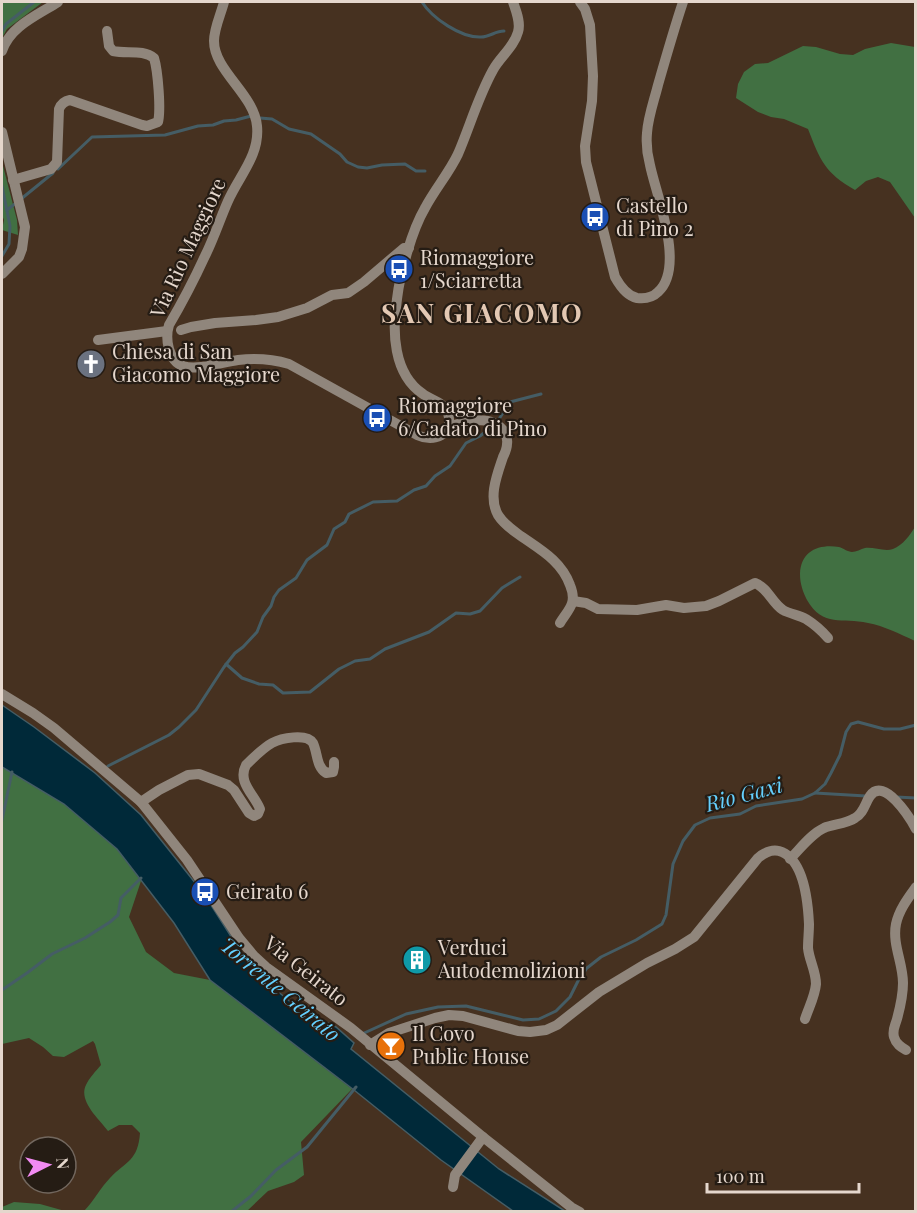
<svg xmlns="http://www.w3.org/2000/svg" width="917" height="1213" viewBox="0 0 917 1213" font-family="'Playfair Display',serif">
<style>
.forest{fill:#417042}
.water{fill:#002939;stroke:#455d65;stroke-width:1.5}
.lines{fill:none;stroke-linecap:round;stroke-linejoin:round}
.stream{stroke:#455d65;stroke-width:3}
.street{stroke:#90867c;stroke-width:10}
.labels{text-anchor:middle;stroke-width:4.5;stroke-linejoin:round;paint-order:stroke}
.poi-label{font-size:20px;fill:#e5d7cd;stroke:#251c14;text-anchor:start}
.street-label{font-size:20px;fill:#e5d7cd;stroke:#251c14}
.water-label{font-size:21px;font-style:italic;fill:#64d0ff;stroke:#251c14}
.district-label{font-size:26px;font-weight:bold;letter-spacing:1.5px;fill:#e3c8b3;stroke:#251c14}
</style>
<rect width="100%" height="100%" fill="#463120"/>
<g class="forest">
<path d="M2,2H43L7,29L2,38Z"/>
<path d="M891,43L915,47V218L890,182L878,177L866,181L855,190C825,173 820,160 808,129L784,119L771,117L758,112L736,98L738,84L744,72L755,64L768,63L803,46L816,47L840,54L853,55L865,49Z"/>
<path d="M2,162L17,220L18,235L2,230L4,220L2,215Z"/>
<path d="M915,527V641C900,634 884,626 868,623C842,617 823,628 807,600C803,592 800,584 800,574C801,551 818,544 839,547C843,548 848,552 852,552C856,552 861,549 865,548C874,547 885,552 893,549C903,545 910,535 915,527Z"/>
<path d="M2,767L64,804L117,849L141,881L129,917L146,952L174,973L210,980L352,1089L301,1142L304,1175L294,1182L268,1191L247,1211H84C94,1201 100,1188 110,1178C126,1161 138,1161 140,1133L132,1125H119L108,1131C99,1119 78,1101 86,1085C89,1078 96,1071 101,1065L95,1044L93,1041L64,1057L53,1056L43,1047L29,1038L2,1044Z"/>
<path d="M14,1202L40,1204L65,1211H2V1207Z"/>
</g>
<path class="water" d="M2,705L34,727L95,773L141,815L204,894L246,960L270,985L293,1004L307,1013L336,1027L354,1043L351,1049L499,1169L565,1211H513L441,1160L354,1090L210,980L174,923L117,849L64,804L2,767Z"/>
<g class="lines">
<g class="stream">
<path d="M422,2C432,18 461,38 481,37C490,37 495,31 504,31"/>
<path d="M2,31L6,24L34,2"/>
<path d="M260,118L272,119L289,129L311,134L340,154L347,162L358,167L367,168L382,165L405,164L416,171H425"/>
<path d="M58,169L92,137L165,135L198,126L213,125L224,121L236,120L251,116"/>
<path d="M2,186L10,226L9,244L2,256"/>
<path d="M21,199L53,173"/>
<path d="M7,210L16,203"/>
<path d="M499,419L510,402L541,394"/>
<path d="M226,664L242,678L259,684L273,685L283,693L310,692L339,669L355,661L370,659L385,649L429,632L456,613L470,614L480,611L502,588L520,577"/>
<path d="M108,766L169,735L179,727L196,710L224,667L235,653L243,647L257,632L263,617L271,606L274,597L279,590L296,578L307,560L327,545L334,529L345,522L349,514L373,502L397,501L414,490L426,486L435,476L450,466L466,443L480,436L489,429"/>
<path d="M815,793L866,796"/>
<path d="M896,797L916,798"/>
<path d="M2,820L12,772"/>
<path d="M2,990L27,973L52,954L85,938L110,922L118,915L121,898L141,878"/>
<path d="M362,1034L406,1014L438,1007L466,1006L523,1020L539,1019L556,1011L570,997L578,981L587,968L601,957L636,940L662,924L666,915L673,864L683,841L695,825L710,818L740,814L756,806L802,799L815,793L825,784L831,773L840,755L846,732L851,724L858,722L884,729H900L916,725"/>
<path d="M231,1212L251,1196L276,1170L307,1147L356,1087"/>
</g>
<g class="street">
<path d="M224,2C221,14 214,28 214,41C214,71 254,94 257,126C260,155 239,176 228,201C220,219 214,238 205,256C194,280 182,303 169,325C165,338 168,361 183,366C197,371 223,362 238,360C256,358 272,359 289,364L417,435C434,443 454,435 448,413C445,403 431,400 423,394C393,374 392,331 397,299C400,273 412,230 425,208C435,189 449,173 458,154C470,126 478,97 493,70C500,57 514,47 518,32C521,22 516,11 513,2"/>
<path d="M580,2L585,9L590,25L593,76L592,101L585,146L586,162L615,277C620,286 627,296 637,298C645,299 653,297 658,292C686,267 656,195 650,165C647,154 646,144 647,133C648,117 654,101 658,85C666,57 674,29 683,2"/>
<path d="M2,51C10,26 38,15 58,2"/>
<path d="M2,132L25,227L22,249L19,257L2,274"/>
<path d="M13,180L51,169L57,162L59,109C61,104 65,101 70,100L142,125L147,126L158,122C161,110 158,71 154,58C143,49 127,54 113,51L109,46L107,31"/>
<path d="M181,330L191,327L215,323L256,320L278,317L307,308L332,295L348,293L364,282L404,248H409"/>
<path d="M98,340L167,331"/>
<path d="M447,427C463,423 486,414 500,427C505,431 508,438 507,444C507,448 505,453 503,457C497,475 488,497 498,515C503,523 511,529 518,534C539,549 561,560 570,585C572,590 574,597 572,603C570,610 564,616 560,623"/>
<path d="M573,601L586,603L598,609L637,610L666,605L684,608L706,606L719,601L755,583C768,588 772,603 783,610C790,614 799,615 806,619C814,624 822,631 828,638"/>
<path d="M2,694L33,713L54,728L141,802L187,860L239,938L254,956L266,967L351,1028L483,1137L571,1207L580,1212"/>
<path d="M141,802L159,790L188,775L199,774L228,785L234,790L249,813L254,816L258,814L260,809C254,794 237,782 246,765C254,757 263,748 272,743C281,738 307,733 313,743C318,754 316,766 326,773L333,772L334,767V762"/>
<path d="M790,859C800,849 811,834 824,828C834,824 846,824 855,818C864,813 865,803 870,796C884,776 910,818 916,829"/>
<path d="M370,1045L389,1033L435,1018L449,1015L463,1016L518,1031L530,1032L546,1030L557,1025L599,992L647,963L675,949L694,937L758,858C764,853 771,849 779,851C804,858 808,903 809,924C809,932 808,940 808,948C809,960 816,971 816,984C815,996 809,1007 805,1019"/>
<path d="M906,1050C901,1047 896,1044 894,1037C892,1030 895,1026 897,1019C900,1008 903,995 903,983C903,963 892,944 896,924C899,910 908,898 916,887"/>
<path d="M453,1187L455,1175L483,1137"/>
</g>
</g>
<defs>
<g id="bus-disc" transform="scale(1.5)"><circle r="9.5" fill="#1a4fb4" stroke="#251c14"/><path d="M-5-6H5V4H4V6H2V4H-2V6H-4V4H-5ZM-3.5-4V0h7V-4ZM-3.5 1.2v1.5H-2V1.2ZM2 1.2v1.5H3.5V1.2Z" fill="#fff"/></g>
<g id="church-disc" transform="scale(1.5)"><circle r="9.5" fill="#6b7280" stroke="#251c14"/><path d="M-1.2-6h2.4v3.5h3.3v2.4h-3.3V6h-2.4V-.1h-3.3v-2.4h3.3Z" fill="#fff"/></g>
<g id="building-disc" transform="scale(1.5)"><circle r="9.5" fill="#0f9aa8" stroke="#251c14"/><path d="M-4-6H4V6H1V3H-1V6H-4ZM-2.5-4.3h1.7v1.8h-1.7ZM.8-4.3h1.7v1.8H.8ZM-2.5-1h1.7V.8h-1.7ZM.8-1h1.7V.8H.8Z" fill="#fff"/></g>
<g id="bar-disc" transform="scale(1.5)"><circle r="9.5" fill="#e8710a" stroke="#251c14"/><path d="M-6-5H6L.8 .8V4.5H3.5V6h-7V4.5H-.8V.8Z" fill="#fff"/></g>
</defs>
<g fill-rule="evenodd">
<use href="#bus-disc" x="595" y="217"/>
<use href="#bus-disc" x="399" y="269"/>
<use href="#church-disc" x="91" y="364"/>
<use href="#bus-disc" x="377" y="418"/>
<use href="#bus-disc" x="205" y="892"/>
<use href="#building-disc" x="417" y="960"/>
<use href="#bar-disc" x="391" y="1046"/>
</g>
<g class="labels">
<g class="poi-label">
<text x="616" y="213">Castello<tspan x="616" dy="23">di Pino 2</tspan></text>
<text x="420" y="265">Riomaggiore<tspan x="420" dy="23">1/Sciarretta</tspan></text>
<text x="112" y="359">Chiesa di San<tspan x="112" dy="23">Giacomo Maggiore</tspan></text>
<text x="398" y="413">Riomaggiore<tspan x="398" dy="23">6/Cadato di Pino</tspan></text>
<text x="226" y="899">Geirato 6</text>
<text x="438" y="955">Verduci<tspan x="438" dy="23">Autodemolizioni</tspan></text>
<text x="412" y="1041">Il Covo<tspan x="412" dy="23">Public House</tspan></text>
</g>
<g class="street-label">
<text transform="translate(188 248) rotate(-65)" y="7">Via Rio Maggiore</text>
<text transform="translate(306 971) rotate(38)" y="7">Via Geirato</text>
</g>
<g class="water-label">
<text transform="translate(744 795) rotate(-15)" y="7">Rio Gaxi</text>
<text transform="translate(280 990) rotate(40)" y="7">Torrente Geirato</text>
</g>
<g class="district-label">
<text x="482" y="323">SAN GIACOMO</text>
</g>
</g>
<rect width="917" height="1213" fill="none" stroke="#e5d7cd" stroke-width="6"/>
<g transform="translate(48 1165) rotate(84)"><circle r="28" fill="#251c14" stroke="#72675e" stroke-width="1.5"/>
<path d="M0-4.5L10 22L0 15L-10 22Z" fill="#f28af3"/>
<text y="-9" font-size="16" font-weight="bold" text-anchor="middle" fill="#e5d7cd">N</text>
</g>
<path d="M707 1183v9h152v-9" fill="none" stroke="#e5d7cd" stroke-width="3"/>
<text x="716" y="1183" font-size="18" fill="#e5d7cd" stroke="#251c14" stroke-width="4.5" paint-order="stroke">100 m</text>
</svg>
